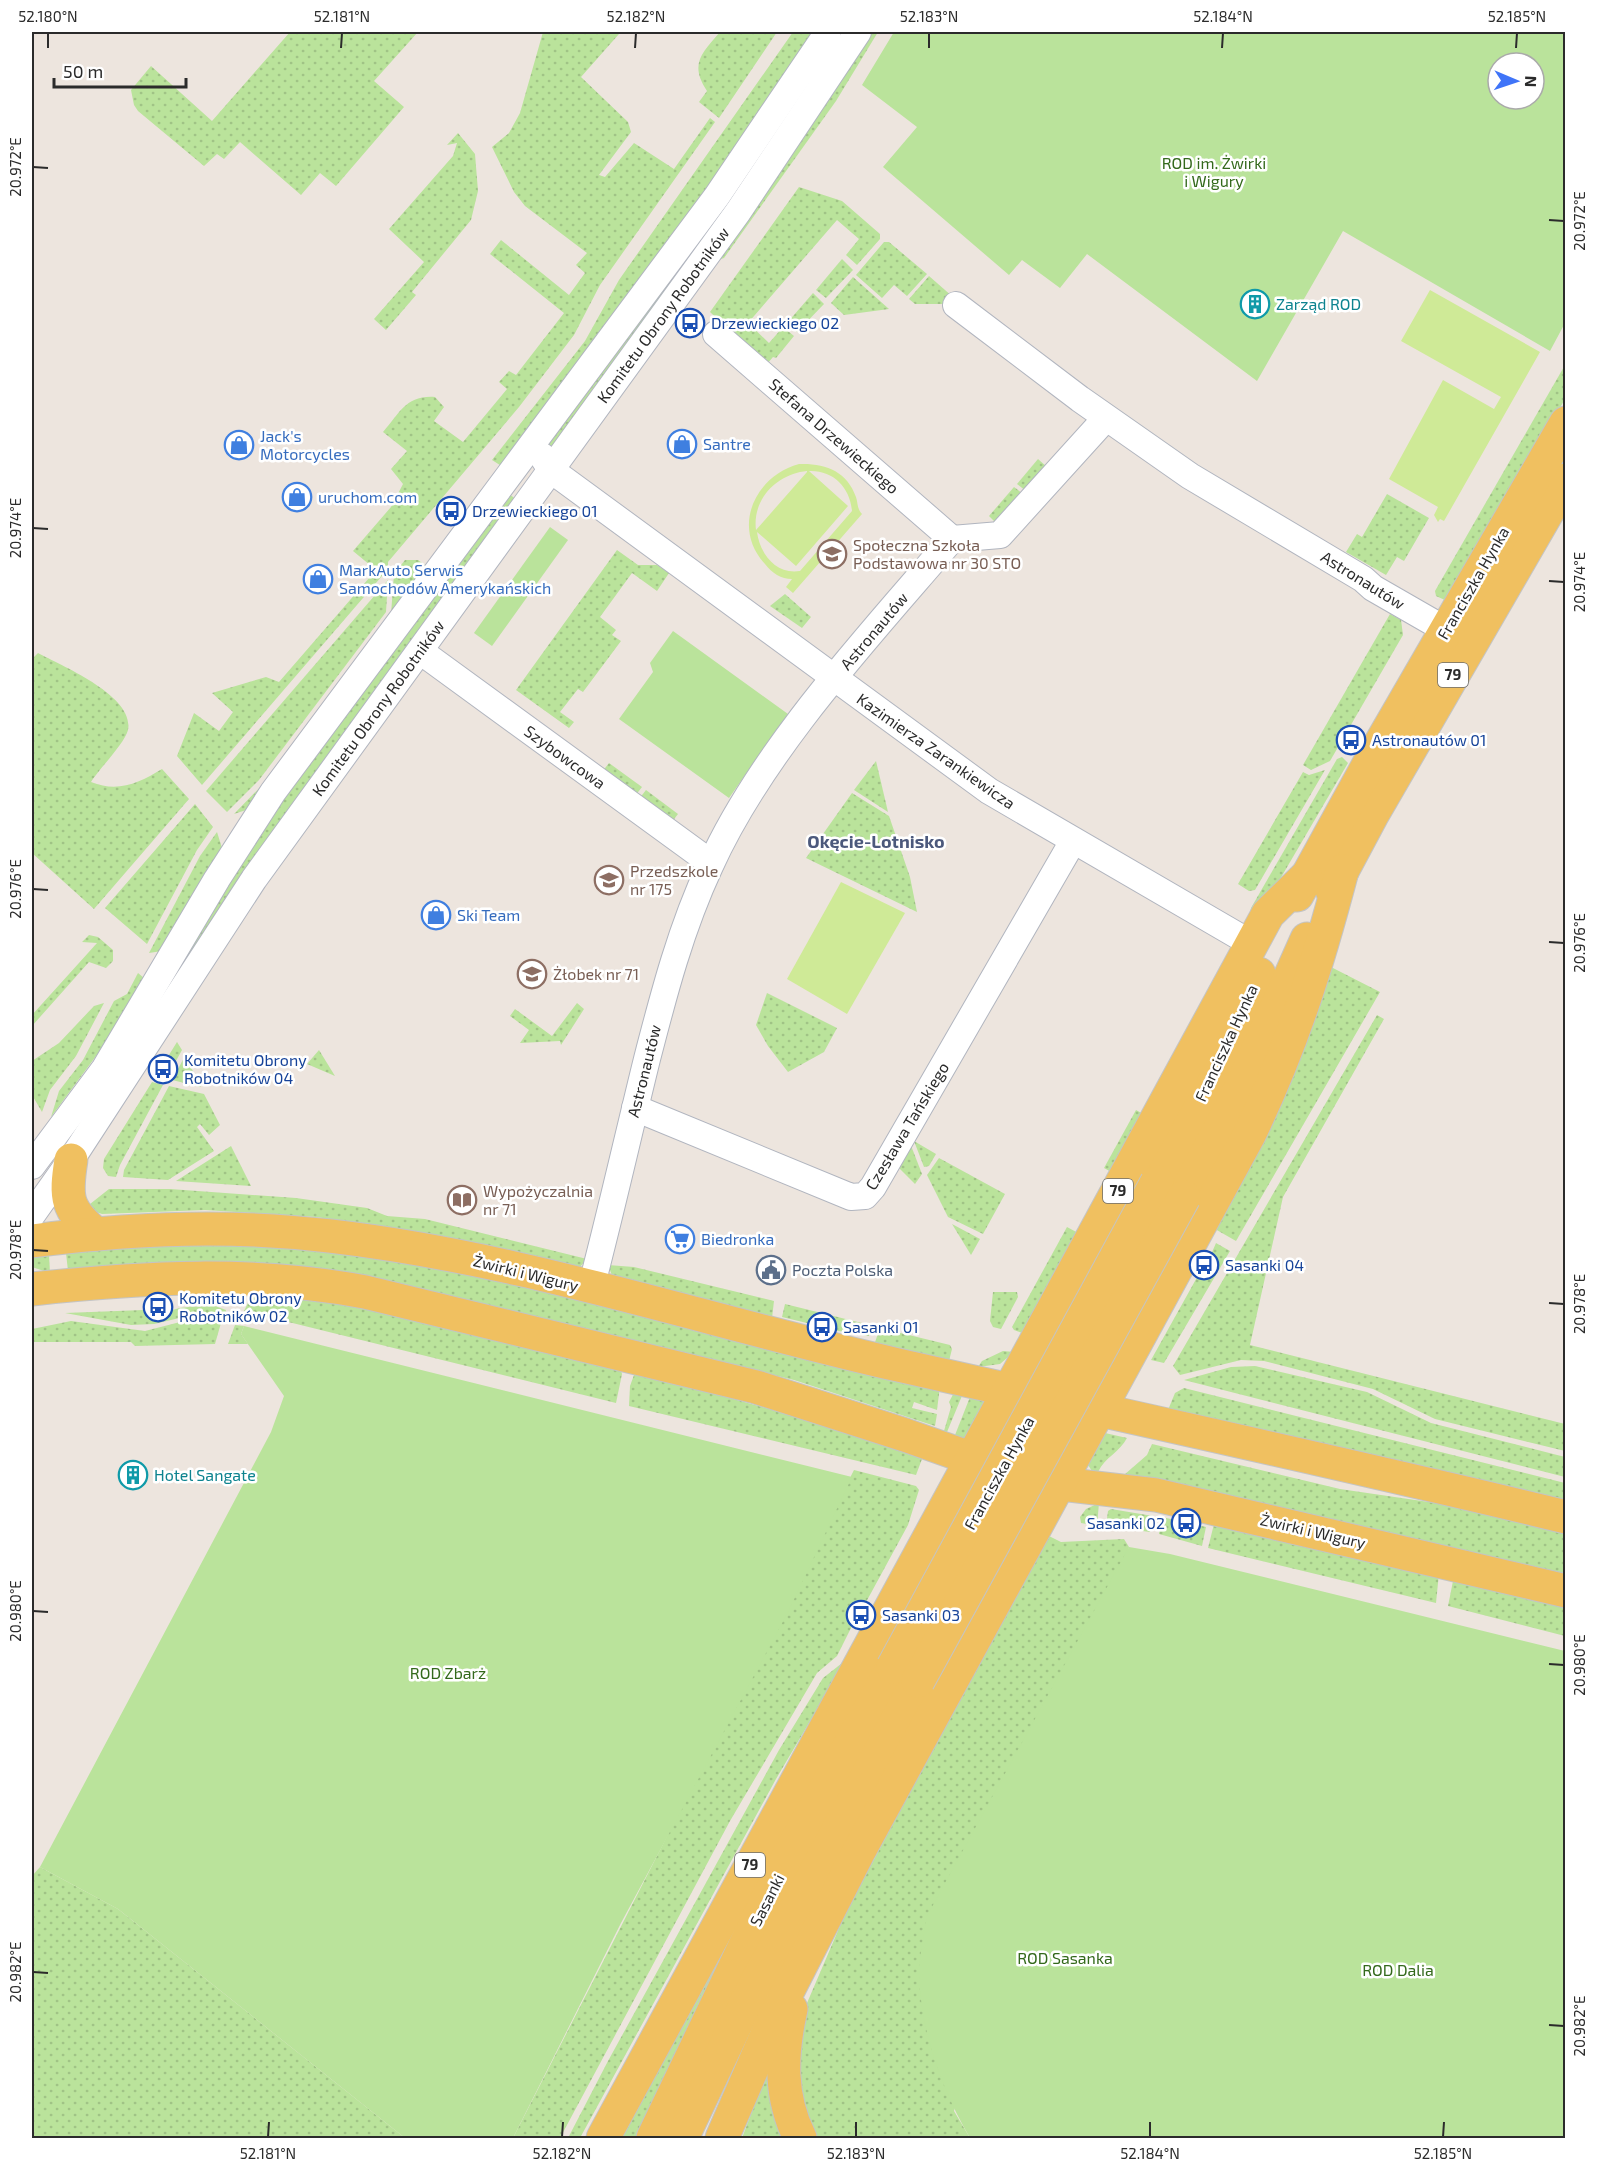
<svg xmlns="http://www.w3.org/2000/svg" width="1597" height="2170" viewBox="0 0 1597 2170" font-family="'Exo 2',sans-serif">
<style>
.grass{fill:url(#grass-dots)}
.garden{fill:#bae39b;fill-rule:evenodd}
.pitch{fill:#cfea97;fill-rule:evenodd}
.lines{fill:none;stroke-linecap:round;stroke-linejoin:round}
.minor-casing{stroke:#b1b5bf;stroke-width:28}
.major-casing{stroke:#c4c4c4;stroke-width:35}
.minor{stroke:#fff;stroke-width:26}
.major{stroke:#f0c060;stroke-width:33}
.major-bridge-casing{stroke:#c4c4c4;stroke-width:35;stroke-linecap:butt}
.major-bridge{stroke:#f0c060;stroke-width:33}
.ticks{fill:none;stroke:#2b2b2b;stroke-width:2}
.labels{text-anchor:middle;stroke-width:5;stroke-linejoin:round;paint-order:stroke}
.shield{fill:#fff;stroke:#6b6b6b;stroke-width:1.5}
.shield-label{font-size:15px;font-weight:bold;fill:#2b2b2b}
.park-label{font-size:16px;fill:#33691b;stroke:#fff}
.culture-label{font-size:16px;fill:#0d838f;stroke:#fff;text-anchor:start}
.street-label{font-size:16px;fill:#2b2b2b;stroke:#fff}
.transit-label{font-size:16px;fill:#164399;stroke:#fff;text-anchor:start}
.shop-label{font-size:16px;fill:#366cbe;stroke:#fff;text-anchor:start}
.education-label{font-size:16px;fill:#785e54;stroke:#fff;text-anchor:start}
.service-label{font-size:16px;fill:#4e5e75;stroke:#fff;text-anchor:start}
.neighbourhood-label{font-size:18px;font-weight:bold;fill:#4c597c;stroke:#fff}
.neatline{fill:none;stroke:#2b2b2b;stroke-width:2}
.ticks-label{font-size:15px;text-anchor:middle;fill:#2b2b2b}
</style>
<defs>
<pattern id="grass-dots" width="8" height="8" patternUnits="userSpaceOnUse" patternTransform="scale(1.5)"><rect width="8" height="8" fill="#bae39b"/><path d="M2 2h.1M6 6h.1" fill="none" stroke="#a0c386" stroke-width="1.8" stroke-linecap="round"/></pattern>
</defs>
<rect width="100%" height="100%" fill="#ede5de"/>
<g class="grass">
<path d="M290,32H418L374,81L404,107L336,186L320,173L301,195L240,142L224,159L217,154L204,166L138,111L134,105L131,90L151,66L212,121Z"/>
<path d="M543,32L619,34L581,77L628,122L631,132L599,175L605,177L634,143L674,169L710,118L715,122L600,285L574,335L519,407L388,562V569L202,785L177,756L194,713L219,731L233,712L212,693L266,677L279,682L376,570L353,551L391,507L403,484L391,469L407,451L383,432C400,413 406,395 435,397L444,407L434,421L463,442L507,389L499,382L509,371L516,375L564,313L490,254L501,240L569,295L585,273L576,265L587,253L525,206L514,192L492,147L509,133L520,113Z"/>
<path d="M720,32H777L719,118L699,102L707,91C689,64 702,53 720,32Z"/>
<path d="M793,32H816L779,91L503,467L492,460L585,341L619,280Z"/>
<path d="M841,32H849L821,76L551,455L547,451L548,444Z"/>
<path d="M870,32H878L836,101L724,258L718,260Z"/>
<path d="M458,133L475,154L478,191L471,220L412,292L416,295L386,330L374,319L424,262L389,229L453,156L457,143L447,145Z"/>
<path d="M799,187L842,201L880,234V239L857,265L846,255L859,239L837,220L748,323L769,343L783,327L794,336L776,358L773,357L767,364L710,312Z"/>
<path d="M884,242H889L927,274L907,296L894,285L882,298L856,275Z"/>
<path d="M842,259L853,270L826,298L816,290Z"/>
<path d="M929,276L953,297L947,304H915L909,299Z"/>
<path d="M853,277L889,309L844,315L831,303Z"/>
<path d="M813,293L824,304L797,332L787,323Z"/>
<path d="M1565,365V399L1450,599L1447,601L1436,596L1435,591Z"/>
<path d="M1038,459L1047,467L1026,491L1017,484Z"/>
<path d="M1014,487L1023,494L997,524L989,516Z"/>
<path d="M508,493L518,501L189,958L180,964L258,832Z"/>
<path d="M1387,494L1429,518L1404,561L1397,557L1386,575L1346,552L1357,534L1362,537Z"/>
<path d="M617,550L638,565H657L669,573L657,591L632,573L600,617L616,630L612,635L621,641L583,692L578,689L560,712L574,722L569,728L516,690Z"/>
<path d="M405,560H418L425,565L413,585L249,809L234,814L269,778L391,614L394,574Z"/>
<path d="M388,580L386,612L259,780L227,812L206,791Z"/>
<path d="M785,594L811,617L802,628L770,606Z"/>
<path d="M1390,614L1401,620L1403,635L1330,761L1311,770L1303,765Z"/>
<path d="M38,653C62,666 135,696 128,730C125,743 99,769 91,782C118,793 139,783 162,769L189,799L94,909L32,853V659Z"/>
<path d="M1342,757L1348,763L1255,922L1250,914L1251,908L1337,759Z"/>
<path d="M876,761L888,812L854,790Z"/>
<path d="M609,763L642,787L635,796L602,772Z"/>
<path d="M1325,770L1255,890L1249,891L1238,884L1303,772L1309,775Z"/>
<path d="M646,790L678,814L671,823L639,799Z"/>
<path d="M852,793L889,816L910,877L917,912L806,858Z"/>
<path d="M195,804L213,827L197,850L147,944L105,908Z"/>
<path d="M217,832L222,848L162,951L149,953L200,856Z"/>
<path d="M89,935L98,937L113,950V961L106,968L89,962L32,1026V1015L97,943L82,942Z"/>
<path d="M1331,967L1380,992L1236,1241L1215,1229L1305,1048Z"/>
<path d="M138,973L144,978L127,1014L51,1117L59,1091L83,1060L114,1001L127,994Z"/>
<path d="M767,993L837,1028L824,1052L788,1072L768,1046L756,1025Z"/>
<path d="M104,1003L76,1056L50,1090L42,1112L32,1095V1061L59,1043L94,1006Z"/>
<path d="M577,1003L584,1009L561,1045L560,1041L520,1043L529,1030L510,1016L515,1009L552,1036Z"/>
<path d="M1377,1015L1384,1019L1283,1197L1250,1345L1565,1424V1451L1435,1419L1373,1389L1264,1361L1241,1360L1180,1375L1173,1366Z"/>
<path d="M177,1042L182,1050L166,1079L160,1078L167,1065L164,1063Z"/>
<path d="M319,1050L335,1076L307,1064Z"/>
<path d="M185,1056L201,1087L172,1080Z"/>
<path d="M152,1082L163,1085L120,1165L116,1177L108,1176L103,1168L104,1159Z"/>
<path d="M169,1086L204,1094L220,1125L209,1135L200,1124L197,1127L214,1151L168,1180L123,1177L124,1170Z"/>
<path d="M1136,1110L1145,1115L1113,1173L1104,1168Z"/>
<path d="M914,1141L936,1154L929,1166L924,1167Z"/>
<path d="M910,1143L922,1174L915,1184L895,1164Z"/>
<path d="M231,1146L251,1186L176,1181Z"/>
<path d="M939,1158L1005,1194L983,1234L948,1217L927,1175Z"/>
<path d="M109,1189H170L296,1198L367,1208L387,1216L425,1219L587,1259L579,1268L399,1229L316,1217L205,1210L102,1214L85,1208Z"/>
<path d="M952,1224L980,1239L971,1255Z"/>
<path d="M1067,1227L1080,1234L1025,1334L1014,1330L1012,1327Z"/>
<path d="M1216,1243L1230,1251L1164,1363L1151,1360L1200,1272L1203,1273Z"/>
<path d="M186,1244L270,1246L409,1259L940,1386L937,1410L914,1402L912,1408L937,1414L935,1426L794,1380L402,1284L68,1271L66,1253Z"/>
<path d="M49,1255L50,1273L32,1267V1258Z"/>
<path d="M608,1265L634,1267L774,1301L772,1318L613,1278Z"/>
<path d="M993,1292H1017L1018,1297L1001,1329L993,1327L990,1321Z"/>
<path d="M253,1293L356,1306L621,1370L622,1374L616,1403L244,1311Z"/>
<path d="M785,1304L870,1325L869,1336L833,1330L834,1326L812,1321L811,1324L782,1317Z"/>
<path d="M215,1306L226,1310L224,1317L188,1316L154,1324L131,1325L65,1313L143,1310C156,1317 167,1311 180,1308C191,1306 204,1307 215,1306Z"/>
<path d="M71,1321L145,1331L184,1321L221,1323L215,1344L135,1346L131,1342H32V1329Z"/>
<path d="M235,1325L244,1326L241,1334L248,1344H228Z"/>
<path d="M880,1328L950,1345L952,1349L949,1361L874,1345Z"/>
<path d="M1003,1351L1014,1352L1000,1364L978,1367L982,1361Z"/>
<path d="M1255,1366L1367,1392L1431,1423L1565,1457V1477L1184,1380L1231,1367Z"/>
<path d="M640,1373L827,1425L922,1459L916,1475L629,1406L630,1386L634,1375Z"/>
<path d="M1184,1388L1565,1483V1505L1168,1410L1175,1393Z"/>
<path d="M956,1389L964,1391L947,1432L944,1431L951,1407L949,1402Z"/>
<path d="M972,1392L987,1397L967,1440L955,1435Z"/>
<path d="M1105,1433L1127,1438C1120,1452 1105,1457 1098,1472L1092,1471L1088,1465Z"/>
<path d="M1152,1444L1340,1489L1504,1513L1565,1528V1580L1124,1475L1147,1455Z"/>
<path d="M854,1470L916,1486L919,1490L908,1525L865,1604H863L837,1656L817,1673L730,1821L560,2138H513Z"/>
<path d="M1099,1503L1097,1526L1081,1523L1080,1517L1086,1509Z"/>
<path d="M1111,1509L1153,1516L1150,1532L1106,1526L1108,1511Z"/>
<path d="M1162,1517L1175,1520L1174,1525L1196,1531L1198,1525L1206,1527L1202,1546L1159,1534Z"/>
<path d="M1214,1524L1439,1573L1436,1603L1208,1548Z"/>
<path d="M1047,1535L1061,1542L1124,1539L1129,1547L954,2111L970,2138H815L800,2103L799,2030L807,2003L846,1912Z"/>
<path d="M1454,1576L1565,1602V1636L1448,1606Z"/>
<path d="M846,1660L776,1779L580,2138H568L608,2061L779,1750L823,1678Z"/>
<path d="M40,1867L118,1909L405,2138H32V1876Z"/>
<path d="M760,1880L641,2138H621Z"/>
<path d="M766,2074L770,2075L788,2138H742Z"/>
</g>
<g class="garden">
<path d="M894,32H1565V323L1550,351L1343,231L1257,381L1087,254L1060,288L1022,260L1009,275L883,167L917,127L862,85ZM1498,63H1534V99H1498Z"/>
<path d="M550,527L568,540L492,646L474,633Z"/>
<path d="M673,631L788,714L729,798L619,719L653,672L650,663Z"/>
<path d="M244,1326L852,1477L788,1612L621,1923L513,2138H405L118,1909L40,1867L271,1432L284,1396L241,1334Z"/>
<path d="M1129,1547L1170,1554L1565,1651V2138H970C942,2090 921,2032 919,1976C919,1956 924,1935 927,1916Z"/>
</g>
<g class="pitch">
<path d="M1430,290L1540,352L1444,521L1440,519L1438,522L1434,515L1438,507L1389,479L1443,380L1494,409L1501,397L1401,341Z"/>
<path d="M799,464C825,463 847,471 856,497C858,503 857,509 862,514L793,593L786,587L792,579C781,579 772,573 765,564C731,527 755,476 799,464ZM807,471V472L756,530C752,499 777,474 807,471ZM809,471C833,470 850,487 852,511L800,571C776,575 760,554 757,532L796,566L848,506Z"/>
<path d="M841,882L905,913L847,1014L787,979Z"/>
</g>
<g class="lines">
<g class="minor-casing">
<g id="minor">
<path d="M956,305L1080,399L1190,476L1363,579L1373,588L1446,630"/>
<path d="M716,334L952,539"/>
<path d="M542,456L551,470L989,791L1252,944"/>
<path d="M420,651L711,863"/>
<path d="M635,1108L851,1197L865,1196L873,1187L1073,841"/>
<path d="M32,1166L105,1068L217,879L273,792L717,196L828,32"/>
<path d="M32,1215L71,1160L254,879L738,212L858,32"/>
<path d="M591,1288C611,1212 628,1136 647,1059C664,993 681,928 710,866C763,749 869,636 952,539L1000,535L1106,418"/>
</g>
</g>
<g class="major-casing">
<g id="major">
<path d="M1332,890L1372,815L1566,480"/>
<path d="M1297,895L1375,753L1566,423"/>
<path d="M71,1160C65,1198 66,1209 96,1234"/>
<path d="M1157,1182L1210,1079L1259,974"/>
<path d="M1184,1197L1237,1096L1307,939"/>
<path d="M32,1241C131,1228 230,1224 330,1236C523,1258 709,1322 898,1365C1120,1415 1344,1463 1566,1517"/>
<path d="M32,1289C144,1277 253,1271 365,1292L756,1387L905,1435L1035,1481L1156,1495L1566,1591"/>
<path d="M791,2009C781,2054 779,2096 800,2138"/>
<path d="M603,2138L1268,914L1306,877"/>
<path d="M653,2138L787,1858L893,1667"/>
<path d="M682,2138L751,1992L918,1681"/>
<path d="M722,2138L775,2016L859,1851L1250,1133C1293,1043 1317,966 1342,871"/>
</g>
</g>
<use href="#minor" class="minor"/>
<use href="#major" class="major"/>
<g class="major-bridge-casing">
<g id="major-bridge">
<path d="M893,1667L1157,1182"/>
<path d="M918,1681L1184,1197"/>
</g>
</g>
<use href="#major-bridge" class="major-bridge"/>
</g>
<path class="ticks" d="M48,48V33M341,48L342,33M635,48L636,33M929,48V33M1222,48L1223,33M1516,48L1517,33M33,167L48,168M1549,220L1564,221M33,528L48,529M1549,581L1564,582M33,889L48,890M1549,942L1564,943M33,1250L48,1251M1549,1303L1564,1304M33,1611L48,1612M1549,1664L1564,1665M33,1972L48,1973M1549,2025L1564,2026M268,2137L269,2122M562,2137L563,2122M856,2137V2122M1150,2137V2122M1443,2137L1444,2122"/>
<defs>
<g id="building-ring" transform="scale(1.5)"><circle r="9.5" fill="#fff" stroke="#0f9aa8" stroke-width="1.5"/><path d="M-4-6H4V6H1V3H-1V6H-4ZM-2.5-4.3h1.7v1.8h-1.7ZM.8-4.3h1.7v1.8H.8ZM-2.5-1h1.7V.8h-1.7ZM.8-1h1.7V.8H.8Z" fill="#0f9aa8"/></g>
<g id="bus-ring" transform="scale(1.5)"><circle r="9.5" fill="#fff" stroke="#1a4fb4" stroke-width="1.5"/><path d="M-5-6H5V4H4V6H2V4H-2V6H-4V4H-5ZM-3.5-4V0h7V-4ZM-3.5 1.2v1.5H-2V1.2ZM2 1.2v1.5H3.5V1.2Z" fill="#1a4fb4"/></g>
<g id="shop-ring" transform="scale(1.5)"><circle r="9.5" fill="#fff" stroke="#3f7fe0" stroke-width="1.5"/><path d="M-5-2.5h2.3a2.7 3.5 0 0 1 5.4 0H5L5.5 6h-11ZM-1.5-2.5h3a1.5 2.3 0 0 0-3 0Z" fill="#3f7fe0"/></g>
<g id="school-ring" transform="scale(1.5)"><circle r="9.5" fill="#fff" stroke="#8d6e63" stroke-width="1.5"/><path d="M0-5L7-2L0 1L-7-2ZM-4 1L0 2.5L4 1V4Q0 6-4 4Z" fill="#8d6e63"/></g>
<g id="library-ring" transform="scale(1.5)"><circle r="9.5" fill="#fff" stroke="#8d6e63" stroke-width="1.5"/><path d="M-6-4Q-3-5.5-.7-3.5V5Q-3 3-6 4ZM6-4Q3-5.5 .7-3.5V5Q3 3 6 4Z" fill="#8d6e63"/></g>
<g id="supermarket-ring" transform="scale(1.5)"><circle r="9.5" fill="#fff" stroke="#3f7fe0" stroke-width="1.5"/><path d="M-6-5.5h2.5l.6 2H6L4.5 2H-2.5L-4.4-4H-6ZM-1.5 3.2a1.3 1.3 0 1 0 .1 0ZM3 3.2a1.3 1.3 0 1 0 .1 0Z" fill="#3f7fe0"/></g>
<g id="civic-ring" transform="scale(1.5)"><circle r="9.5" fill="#fff" stroke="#5c6f8a" stroke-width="1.5"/><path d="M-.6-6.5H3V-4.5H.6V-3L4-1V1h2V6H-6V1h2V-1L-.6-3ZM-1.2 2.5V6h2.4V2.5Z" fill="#5c6f8a"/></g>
</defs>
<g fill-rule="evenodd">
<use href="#building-ring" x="1255" y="304"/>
<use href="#bus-ring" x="690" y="323"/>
<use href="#shop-ring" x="682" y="444"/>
<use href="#shop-ring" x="239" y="445"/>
<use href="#shop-ring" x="297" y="497"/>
<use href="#bus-ring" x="451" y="511"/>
<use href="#school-ring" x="832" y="554"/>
<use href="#shop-ring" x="318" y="579"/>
<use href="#bus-ring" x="1351" y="740"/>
<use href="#school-ring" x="609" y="880"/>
<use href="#shop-ring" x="436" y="915"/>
<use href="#school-ring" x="532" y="974"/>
<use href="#bus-ring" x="163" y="1069"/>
<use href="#library-ring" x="462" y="1200"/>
<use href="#supermarket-ring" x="680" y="1239"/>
<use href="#bus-ring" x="1204" y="1265"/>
<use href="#civic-ring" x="771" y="1270"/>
<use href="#bus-ring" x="158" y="1307"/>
<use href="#bus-ring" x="822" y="1327"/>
<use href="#building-ring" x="133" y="1475"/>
<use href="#bus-ring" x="1186" y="1523"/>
<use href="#bus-ring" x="861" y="1615"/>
</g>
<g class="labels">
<g class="shield">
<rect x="1438" y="663" width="30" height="24" rx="4.5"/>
<rect x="1103" y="1179" width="30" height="24" rx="4.5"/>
<rect x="735" y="1853" width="30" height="24" rx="4.5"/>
</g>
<g class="shield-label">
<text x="1453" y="680">79</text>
<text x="1118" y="1196">79</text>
<text x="750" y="1870">79</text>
</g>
<g class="park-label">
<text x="1214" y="169">ROD im. Żwirki<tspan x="1214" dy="18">i Wigury</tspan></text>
<text x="448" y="1679">ROD Zbarż</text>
<text x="1065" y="1964">ROD Sasanka</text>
<text x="1398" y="1976">ROD Dalia</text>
</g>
<g class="culture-label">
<text x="1276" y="310">Zarząd ROD</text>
<text x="154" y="1481">Hotel Sangate</text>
</g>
<g class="street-label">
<text transform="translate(663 315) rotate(-54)" y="6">Komitetu Obrony Robotników</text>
<text transform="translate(834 436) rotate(41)" y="6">Stefana Drzewieckiego</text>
<text transform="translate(1363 580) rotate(32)" y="6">Astronautów</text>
<text transform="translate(1473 583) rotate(-60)" y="6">Franciszka Hynka</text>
<text transform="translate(874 631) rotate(-50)" y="6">Astronautów</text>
<text transform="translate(378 708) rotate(-54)" y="6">Komitetu Obrony Robotników</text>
<text transform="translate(936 751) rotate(35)" y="6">Kazimierza Zarankiewicza</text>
<text transform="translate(565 757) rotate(36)" y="6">Szybowcowa</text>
<text transform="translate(1226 1043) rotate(-65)" y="6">Franciszka Hynka</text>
<text transform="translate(644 1071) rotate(-76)" y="6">Astronautów</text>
<text transform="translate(907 1126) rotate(-59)" y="6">Czesława Tańskiego</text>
<text transform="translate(526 1273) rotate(14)" y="6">Żwirki i Wigury</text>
<text transform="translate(999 1473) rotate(-61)" y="6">Franciszka Hynka</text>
<text transform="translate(1313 1531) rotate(13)" y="6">Żwirki i Wigury</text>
<text transform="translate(767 1900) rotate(-63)" y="6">Sasanki</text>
</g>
<g class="transit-label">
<text x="711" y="329">Drzewieckiego 02</text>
<text x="472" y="517">Drzewieckiego 01</text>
<text x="1372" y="746">Astronautów 01</text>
<text x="184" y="1066">Komitetu Obrony<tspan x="184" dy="18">Robotników 04</tspan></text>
<text x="1225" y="1271">Sasanki 04</text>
<text x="179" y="1304">Komitetu Obrony<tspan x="179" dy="18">Robotników 02</tspan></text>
<text x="843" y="1333">Sasanki 01</text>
<text x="1165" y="1529" text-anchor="end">Sasanki 02</text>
<text x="882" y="1621">Sasanki 03</text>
</g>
<g class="shop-label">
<text x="260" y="442">Jack's<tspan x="260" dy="18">Motorcycles</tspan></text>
<text x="703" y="450">Santre</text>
<text x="318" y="503">uruchom.com</text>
<text x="339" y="576">MarkAuto Serwis<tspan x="339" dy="18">Samochodów Amerykańskich</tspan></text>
<text x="457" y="921">Ski Team</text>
<text x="701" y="1245">Biedronka</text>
</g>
<g class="education-label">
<text x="853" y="551">Społeczna Szkoła<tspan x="853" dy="18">Podstawowa nr 30 STO</tspan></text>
<text x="630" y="877">Przedszkole<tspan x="630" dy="18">nr 175</tspan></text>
<text x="553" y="980">Żłobek nr 71</text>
<text x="483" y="1197">Wypożyczalnia<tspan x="483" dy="18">nr 71</tspan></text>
</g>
<g class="service-label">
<text x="792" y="1276">Poczta Polska</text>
</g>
<g class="neighbourhood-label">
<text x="876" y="848">Okęcie-Lotnisko</text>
</g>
</g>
<rect width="1597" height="2170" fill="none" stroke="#ffffff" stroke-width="66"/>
<g transform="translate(1516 81) rotate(92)"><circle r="28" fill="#ffffff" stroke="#aaaaaa" stroke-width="1.5"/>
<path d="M0-4.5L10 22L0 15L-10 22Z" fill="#3f74f8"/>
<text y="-9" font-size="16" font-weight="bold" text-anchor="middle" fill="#2b2b2b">N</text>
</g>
<path d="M54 78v9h132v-9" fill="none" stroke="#2b2b2b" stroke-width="3"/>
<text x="63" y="78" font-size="18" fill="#2b2b2b" stroke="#ffffff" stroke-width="4.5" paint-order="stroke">50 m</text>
<rect x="33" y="33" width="1531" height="2104" class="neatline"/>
<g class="ticks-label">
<text x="48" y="22">52.180°N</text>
<text x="342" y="22">52.181°N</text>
<text x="636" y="22">52.182°N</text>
<text x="929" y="22">52.183°N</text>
<text x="1223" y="22">52.184°N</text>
<text x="1517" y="22">52.185°N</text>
<text transform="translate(16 167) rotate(-90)" y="5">20.972°E</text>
<text transform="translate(1580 221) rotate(-90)" y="5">20.972°E</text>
<text transform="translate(16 528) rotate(-90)" y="5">20.974°E</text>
<text transform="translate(1580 582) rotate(-90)" y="5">20.974°E</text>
<text transform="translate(16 889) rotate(-90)" y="5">20.976°E</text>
<text transform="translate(1580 943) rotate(-90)" y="5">20.976°E</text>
<text transform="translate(16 1250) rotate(-90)" y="5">20.978°E</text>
<text transform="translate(1580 1304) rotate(-90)" y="5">20.978°E</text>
<text transform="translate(16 1611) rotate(-90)" y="5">20.980°E</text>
<text transform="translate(1580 1665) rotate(-90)" y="5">20.980°E</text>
<text transform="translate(16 1972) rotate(-90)" y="5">20.982°E</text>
<text transform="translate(1580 2026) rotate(-90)" y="5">20.982°E</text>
<text x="268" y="2159">52.181°N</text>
<text x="562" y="2159">52.182°N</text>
<text x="856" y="2159">52.183°N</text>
<text x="1150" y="2159">52.184°N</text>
<text x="1443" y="2159">52.185°N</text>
</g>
</svg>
